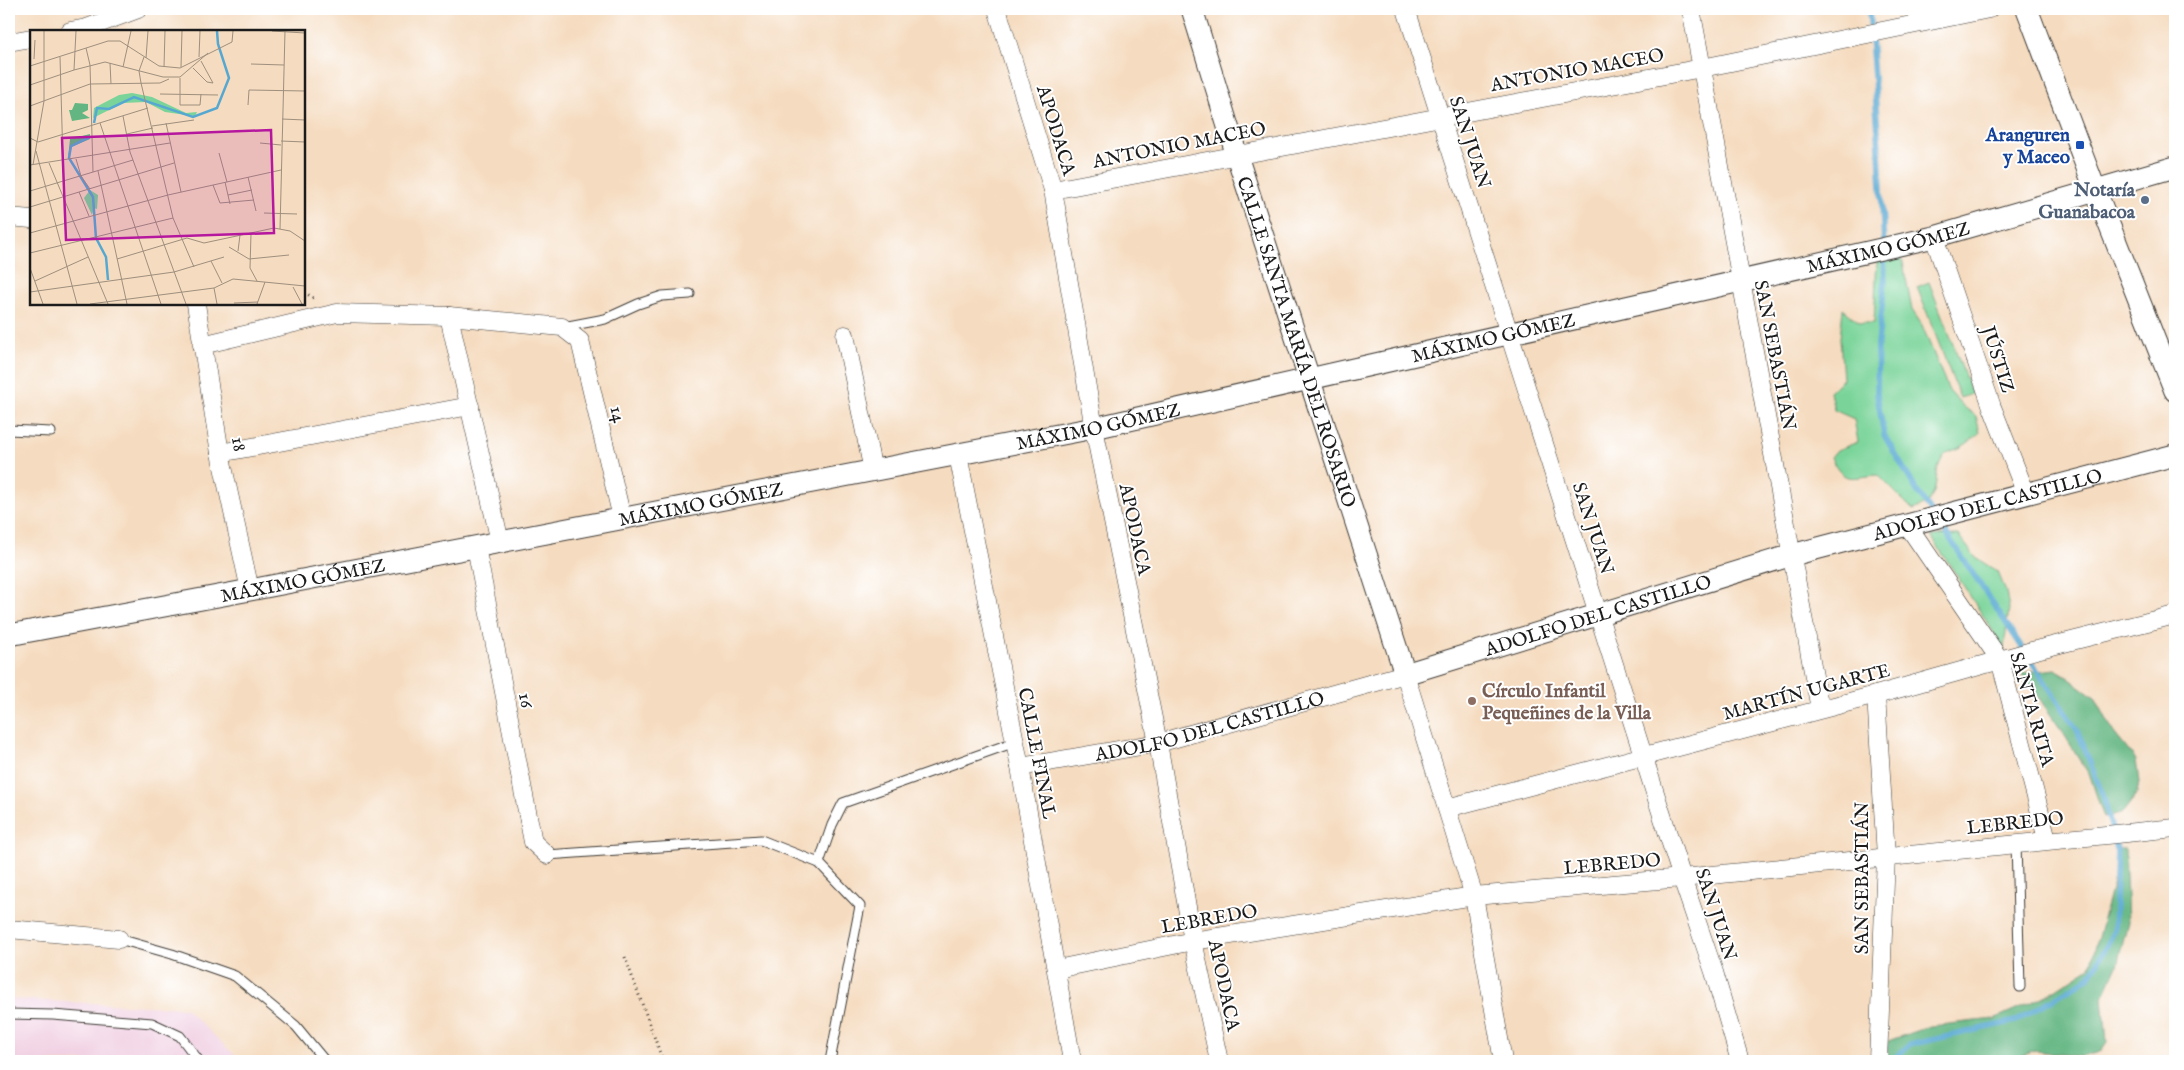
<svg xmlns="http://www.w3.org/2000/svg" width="2184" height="1070" viewBox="0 0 2184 1070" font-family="'IM FELL English',serif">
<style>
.built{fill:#f1d0e3}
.green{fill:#7ad49a;stroke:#4b785b}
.forest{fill:#63b682;stroke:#40694f}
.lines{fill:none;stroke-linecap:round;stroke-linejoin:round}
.stream{stroke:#56a8d1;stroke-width:5.5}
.service-casing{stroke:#3d3934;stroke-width:11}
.minor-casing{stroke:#3d3934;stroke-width:19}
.tertiary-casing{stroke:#3d3934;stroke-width:23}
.path{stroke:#3d3934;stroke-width:3;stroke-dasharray:1 4;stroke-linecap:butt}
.service{stroke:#fff;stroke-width:9}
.minor{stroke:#fff;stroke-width:18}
.tertiary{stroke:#fff;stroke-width:21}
.transit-dot{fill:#1a4fb4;stroke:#fff;stroke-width:2}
.service-dot{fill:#5c6f8a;stroke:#fff;stroke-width:2}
.education-dot{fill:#8d6e63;stroke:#fff;stroke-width:2}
.labels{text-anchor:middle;stroke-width:4;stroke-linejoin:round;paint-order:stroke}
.street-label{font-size:19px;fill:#1c1c1c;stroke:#fff}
.transit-label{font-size:19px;font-weight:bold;fill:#164399;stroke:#fff;text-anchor:end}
.service-label{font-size:19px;font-weight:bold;fill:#4e5e75;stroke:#fff;text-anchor:end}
.education-label{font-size:19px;font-weight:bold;fill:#785e54;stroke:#fff;text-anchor:start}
.inset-river{fill:none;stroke:#56a8d1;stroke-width:2.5}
.inset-road{fill:none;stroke:#9e8f7e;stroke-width:1}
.view{fill:#b5179e;fill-opacity:0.15;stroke:#b5179e;stroke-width:2.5}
.inset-edge{fill:none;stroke:#1c1c1c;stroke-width:2.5}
</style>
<rect width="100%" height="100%" fill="#fff"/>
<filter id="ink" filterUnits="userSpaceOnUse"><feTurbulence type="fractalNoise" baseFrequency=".02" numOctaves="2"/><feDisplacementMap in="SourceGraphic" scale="10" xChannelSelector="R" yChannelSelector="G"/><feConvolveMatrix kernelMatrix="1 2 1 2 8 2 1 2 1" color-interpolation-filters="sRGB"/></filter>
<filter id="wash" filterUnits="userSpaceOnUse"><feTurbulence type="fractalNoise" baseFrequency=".0096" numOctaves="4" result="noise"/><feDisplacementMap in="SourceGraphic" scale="20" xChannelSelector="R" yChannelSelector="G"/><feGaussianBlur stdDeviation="1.12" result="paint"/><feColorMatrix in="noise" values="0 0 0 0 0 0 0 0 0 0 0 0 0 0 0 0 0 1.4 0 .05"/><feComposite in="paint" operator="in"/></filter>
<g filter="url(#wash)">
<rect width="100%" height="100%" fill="#f5dbbf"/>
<path class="built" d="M9,999L185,1008L241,1061H9Z"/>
<g class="green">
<path d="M1901,252L1912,310L1922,325L1949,391L1964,407L1976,416L1980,433C1974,438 1968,443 1961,447C1956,450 1948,451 1944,456C1928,477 1947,498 1913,510L1878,475C1852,477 1843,485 1831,457L1837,450L1858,442L1854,419L1834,410L1830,391L1843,379L1840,338L1843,309L1860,323H1874L1877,258Z"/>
<path d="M1929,282L1972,394L1960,398L1917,287Z"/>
<path d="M1958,535L1976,558L1998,572L2006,592L2009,608L2004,648L1931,536Z"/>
</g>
<g class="forest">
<path d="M2056,669L2095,697L2114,733L2136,760L2139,782L2137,794L2123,812L2104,818L2090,776L2060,728L2021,673Z"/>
<path d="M2117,849H2125L2128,922L2117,965L2103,997L2107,1042L2100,1052L2082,1057L2036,1051L2005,1061H1888V1041L1930,1026L1994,1019L2047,995L2090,967L2117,867Z"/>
</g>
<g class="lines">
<g class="stream">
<path d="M1869,9L1878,132L1884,244"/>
<path d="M1884,253L1885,282L1878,343L1877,395L1884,435L1917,491L1933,514"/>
<path d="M1891,1061L1909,1045L2016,1021L2090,977L2114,932L2117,849L2103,795L2077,730L1938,521"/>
</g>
</g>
</g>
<g filter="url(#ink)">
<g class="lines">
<g class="service-casing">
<g id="service">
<path d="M563,327L605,319L638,304L662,296L690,294"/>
<path d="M9,430L51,432"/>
<path d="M2016,843L2020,987"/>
<path d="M547,855L761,840L819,863L860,906L830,1061"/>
<path d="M819,863L832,825L843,803L1015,742"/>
<path d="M119,939L172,954L235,976L296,1026L325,1061"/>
<path d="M9,1014L53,1015L152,1023L180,1036L199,1061"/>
<path d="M417,1061H418"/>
</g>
</g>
<g class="minor-casing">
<g id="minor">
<path d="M997,9L1053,190L1094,428L1158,743L1193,941L1219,1061"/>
<path d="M1406,9L1682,878L1714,972L1740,1061"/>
<path d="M1691,9L1820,709"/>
<path d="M70,31L87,28L138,9"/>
<path d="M9,42L31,38"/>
<path d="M1053,190L1702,68L1989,9"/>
<path d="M9,217L31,219"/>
<path d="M1934,237L1992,407L2026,494"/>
<path d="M196,304L220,453L250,590"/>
<path d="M449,316L500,542"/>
<path d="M845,335L873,471"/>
<path d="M202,345L337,313L449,316L562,327L580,341L622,518"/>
<path d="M220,453L470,406"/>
<path d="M958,455L1020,767L1072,1061"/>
<path d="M1908,526L2000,660L2047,839"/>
<path d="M476,547L533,842L547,855"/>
<path d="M1876,695L1886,856L1878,1061"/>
<path id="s1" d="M1020,767L1158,743L1405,674L1474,896L1503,1061"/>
<path d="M1447,808L1876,695L2032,651L2175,615"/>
<path d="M9,929L119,939"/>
<path d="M1057,969L1193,941L1474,896L1682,878L2175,828"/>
</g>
</g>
<g class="tertiary-casing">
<g id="tertiary">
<path id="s2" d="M1192,9L1237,156L1405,674L1792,555L2175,455"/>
<path d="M2027,9L2095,189L2175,391"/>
<path id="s3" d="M9,635L250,590L1094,428L1934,237L2175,167"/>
</g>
</g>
<g class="path">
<path d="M304,292L315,299"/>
<path d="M625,957L663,1061"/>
</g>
<use href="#service" class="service"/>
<use href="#minor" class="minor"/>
<use href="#tertiary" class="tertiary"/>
</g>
</g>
<rect class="transit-dot" x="2075" y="140" width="10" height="10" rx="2.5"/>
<circle class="service-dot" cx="2145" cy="200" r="5"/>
<circle class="education-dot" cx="1472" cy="701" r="5"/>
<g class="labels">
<g class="street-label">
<text transform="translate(1577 69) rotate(-10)" y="7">ANTONIO MACEO</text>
<text transform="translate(1057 130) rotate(73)" y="7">APODACA</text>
<text transform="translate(1471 142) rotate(72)" y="7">SAN JUAN</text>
<text transform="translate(1179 144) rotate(-11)" y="7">ANTONIO MACEO</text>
<text dy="7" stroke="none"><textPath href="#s3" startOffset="1919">MÁXIMO GÓMEZ</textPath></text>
<text dy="7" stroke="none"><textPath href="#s3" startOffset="1514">MÁXIMO GÓMEZ</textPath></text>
<text dy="7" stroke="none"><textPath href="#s2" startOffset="349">CALLE SANTA MARÍA DEL ROSARIO</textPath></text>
<text transform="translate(1776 355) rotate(79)" y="7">SAN SEBASTIÁN</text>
<text transform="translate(1999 359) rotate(72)" y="7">JÚSTIZ</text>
<text transform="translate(619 414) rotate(77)" y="7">14</text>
<text dy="7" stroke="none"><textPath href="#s3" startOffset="1109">MÁXIMO GÓMEZ</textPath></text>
<text transform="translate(240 444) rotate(80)" y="7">18</text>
<text dy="7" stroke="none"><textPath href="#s3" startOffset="704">MÁXIMO GÓMEZ</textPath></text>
<text dy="7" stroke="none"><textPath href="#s2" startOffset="1305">ADOLFO DEL CASTILLO</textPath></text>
<text transform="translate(1594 528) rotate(72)" y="7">SAN JUAN</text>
<text transform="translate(1136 529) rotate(78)" y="7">APODACA</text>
<text dy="7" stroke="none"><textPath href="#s3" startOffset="299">MÁXIMO GÓMEZ</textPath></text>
<text dy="7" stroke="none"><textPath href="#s2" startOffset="900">ADOLFO DEL CASTILLO</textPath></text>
<text transform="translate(1806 691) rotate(-15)" y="7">MARTÍN UGARTE</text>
<text transform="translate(527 700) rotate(79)" y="7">16</text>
<text transform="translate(2033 709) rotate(74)" y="7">SANTA RITA</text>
<text dy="7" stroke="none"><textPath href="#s1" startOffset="194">ADOLFO DEL CASTILLO</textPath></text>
<text transform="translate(1038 753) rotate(79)" y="7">CALLE FINAL</text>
<text transform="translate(2015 822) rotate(-6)" y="7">LEBREDO</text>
<text transform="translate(1612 863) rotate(-5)" y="7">LEBREDO</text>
<text transform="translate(1861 878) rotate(-90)" y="7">SAN SEBASTIÁN</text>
<text transform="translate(1717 914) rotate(72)" y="7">SAN JUAN</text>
<text transform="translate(1209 918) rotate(-10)" y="7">LEBREDO</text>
<text transform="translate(1225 985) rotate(78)" y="7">APODACA</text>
</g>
<g class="transit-label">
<text x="2070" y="141">Aranguren<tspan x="2070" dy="22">y Maceo</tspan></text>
</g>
<g class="service-label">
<text x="2135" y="196">Notaría<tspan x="2135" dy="22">Guanabacoa</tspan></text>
</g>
<g class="education-label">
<text x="1482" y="697">Círculo Infantil<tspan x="1482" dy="22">Pequeñines de la Villa</tspan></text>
</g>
</g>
<g transform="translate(30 30)">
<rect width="275" height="275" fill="#f5dbbf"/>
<path d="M102,63L122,67L156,83L167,82L165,86L149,84L135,82L116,72L93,73L63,88L64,78L89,65ZM60,160L68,165L67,179L64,178L62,185L54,168Z" fill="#7ad49a"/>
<path d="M45,73L58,74V80L52,83L60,88L42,91L39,80H42ZM60,104V109L41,117L38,128L40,109Z" fill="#63b682"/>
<path class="inset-river" d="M64,93L67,78L79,79L104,67L163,87L187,78L199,48L188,14L187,1M60,107L41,116L39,128L63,167L66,208L76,227L78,250"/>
<path class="inset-road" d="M242,1L275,3M56,18L60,35L63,142M30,27L33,131M114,27L109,41L111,53L143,188L164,237M169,27L170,1M116,28L118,1M4,29L5,10M171,31L183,53M80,33L81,54M221,34L254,35M0,36L78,11H90L129,36L150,38L202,12L203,1M93,37L101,1M134,37L135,1M151,37L152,1M163,38L177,52L183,53M44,40L75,32L133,47H150L178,23M150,48V75H170L171,64M0,55L44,40L46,1M130,64L188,65M218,75L219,60L275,61M0,76L60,54L130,53L139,49M93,86L100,122L156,274M252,89L275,90M70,93L131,274M136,93L151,162M122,96L164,90M97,104L123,98M0,108L8,112L118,78M251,111L275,112M230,113L251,115M6,121L47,274M189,123L197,152M46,129L51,146L60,159M19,133L78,274M0,135L140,113M3,135L14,71V1M68,141L97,274M218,147L226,181M195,152L200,174M183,155L190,173L224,170M0,161L103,130M49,162L59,186M198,165L222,160M0,177L144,133M234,183L267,184M250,199L255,1M0,203L138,165L251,140M221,204L220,238L227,251M199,217L219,229L259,225M208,221L210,205M0,223L143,188M87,229L157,208L174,213L244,198L260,201L275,211M181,231L192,253M0,238L13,274M5,251L58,227M263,257L272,274M184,258L187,274M0,262L144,242L194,227M204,273L228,272M60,274L184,258L203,249L275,256M227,274L235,252"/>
<path class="view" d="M241,100L244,203L36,210L32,108Z"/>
<rect width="275" height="275" class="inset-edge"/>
</g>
<rect width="2184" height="1070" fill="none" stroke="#fff" stroke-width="30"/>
</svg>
